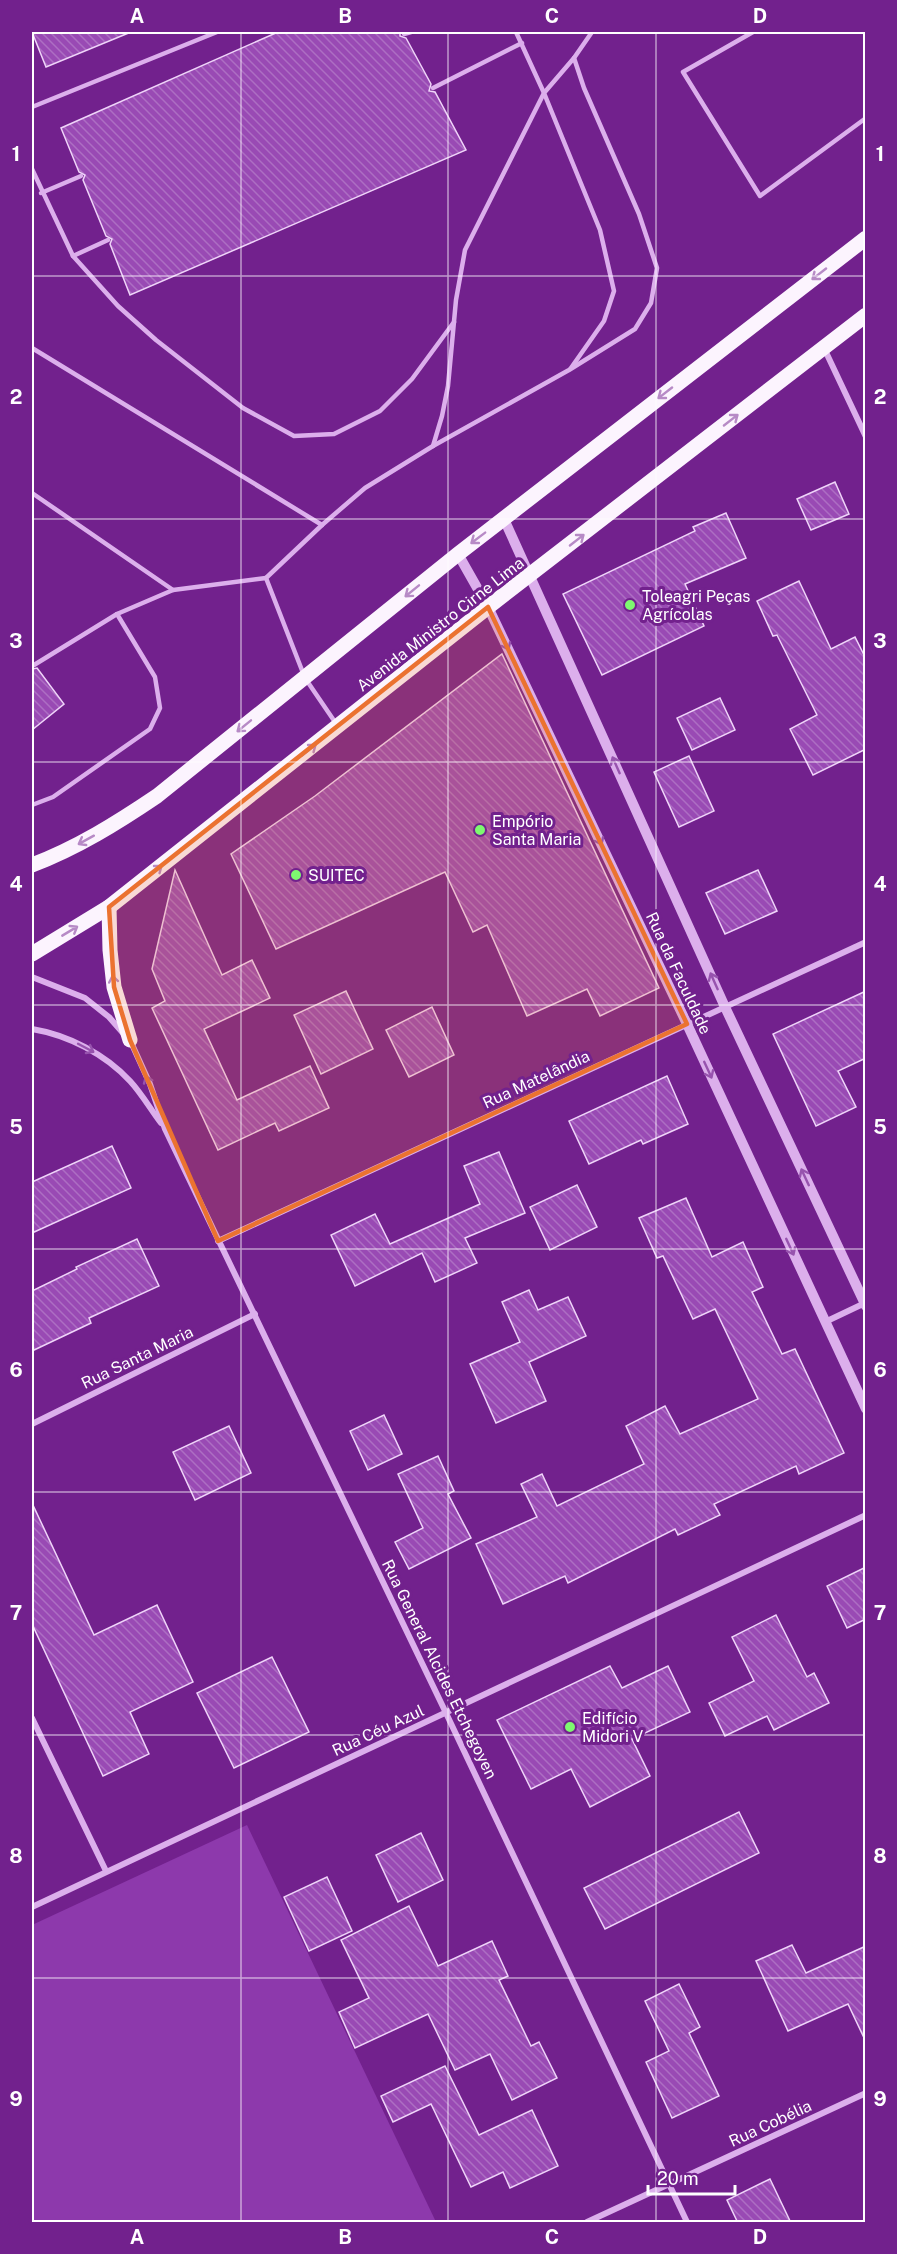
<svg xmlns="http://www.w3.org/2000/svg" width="897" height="2254" viewBox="0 0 897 2254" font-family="'Public Sans',sans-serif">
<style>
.grass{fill:#8d39ac}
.building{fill:url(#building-back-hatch);stroke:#efd4f9;stroke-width:1.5}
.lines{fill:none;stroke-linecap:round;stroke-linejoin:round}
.service{stroke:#dcafec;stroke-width:4.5}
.minor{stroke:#dcafec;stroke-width:6}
.tertiary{stroke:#dcafec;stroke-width:10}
.primary{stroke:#fcf4fe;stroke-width:15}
.oneway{stroke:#b78ac6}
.oneway2{stroke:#9753ae}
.marked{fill:#eb7230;fill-opacity:0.2;stroke:#eb7230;stroke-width:4.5;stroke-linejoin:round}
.grid{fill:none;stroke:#fff;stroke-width:1.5;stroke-opacity:0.55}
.poi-dot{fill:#7ef870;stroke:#72218d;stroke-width:2}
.labels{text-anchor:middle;stroke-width:6;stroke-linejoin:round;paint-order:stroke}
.poi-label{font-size:16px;fill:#fff;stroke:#72218d;text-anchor:start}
.street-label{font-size:16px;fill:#fff;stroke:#72218d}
.neatline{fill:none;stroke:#fff;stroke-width:2}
.grid-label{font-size:20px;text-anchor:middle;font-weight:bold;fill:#fff}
</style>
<defs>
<pattern id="building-back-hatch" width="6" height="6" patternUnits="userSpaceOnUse" patternTransform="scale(1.5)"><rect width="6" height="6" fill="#994ab4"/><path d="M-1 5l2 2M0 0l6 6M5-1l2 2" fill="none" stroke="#ad6ec3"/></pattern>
</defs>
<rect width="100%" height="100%" fill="#72218d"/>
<path class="grass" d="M247,1825L436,2222H32V1925Z"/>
<g class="building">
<path d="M32,32H131L46,67Z"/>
<path d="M278,32H400V36L406,38L431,84L429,91L435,92L466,150L130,295L110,244L112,239L106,236L83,180L85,175L79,172L61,128Z"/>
<path d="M835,482L849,514L811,530L797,499Z"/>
<path d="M726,513L746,558L685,584L704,626L602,675L563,594L695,531L693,527Z"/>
<path d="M799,581L831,649L855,637L866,659V749L813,775L790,729L817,715L777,635L773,636L757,601Z"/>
<path d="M502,654L659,988L600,1016L587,989L527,1016L487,925L473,932L445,872L276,949L231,854L315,796Z"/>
<path d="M37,668L64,704L32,730V669Z"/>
<path d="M720,698L735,730L692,750L677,718Z"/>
<path d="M689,756L714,811L679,827L654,772Z"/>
<path d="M175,870L222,975L252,960L270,998L204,1029L237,1100L310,1066L329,1108L279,1131L275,1123L218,1150L152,1008L165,1001L152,969Z"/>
<path d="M758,870L777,911L725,934L706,893Z"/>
<path d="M346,991L373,1049L321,1074L294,1015Z"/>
<path d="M866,991V1058L838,1071L856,1107L816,1126L773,1034Z"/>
<path d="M432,1007L454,1055L409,1077L386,1030Z"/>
<path d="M667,1076L688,1124L643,1144L641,1140L589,1164L569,1121Z"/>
<path d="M112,1146L131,1188L32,1233V1182Z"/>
<path d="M499,1152L525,1213L465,1238L477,1263L435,1282L422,1253L355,1286L331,1235L375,1214L390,1244L480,1204L464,1166Z"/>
<path d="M577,1185L597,1227L550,1250L530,1207Z"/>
<path d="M686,1198L712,1257L743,1242L763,1287L752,1292L782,1354L795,1349L844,1453L799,1474L796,1466L714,1504L720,1515L678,1535L675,1529L568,1583L565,1576L503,1604L476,1544L537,1517L521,1484L542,1474L557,1506L644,1464L626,1426L665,1406L680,1434L758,1399L715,1309L693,1319L663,1256L657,1258L639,1218Z"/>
<path d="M137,1239L159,1286L89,1318L91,1323L32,1351V1291L77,1269L76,1267Z"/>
<path d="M529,1290L538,1310L568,1297L586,1336L529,1362L546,1401L496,1423L470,1364L520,1342L502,1302Z"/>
<path d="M384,1415L402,1454L368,1470L350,1431Z"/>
<path d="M229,1426L251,1473L195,1500L173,1452Z"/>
<path d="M438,1456L454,1491L448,1494L471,1538L409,1569L395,1542L423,1528L398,1474Z"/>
<path d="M32,1503L94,1635L157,1605L193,1682L130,1712L149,1754L103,1776L32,1624Z"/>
<path d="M866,1567V1619L847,1628L827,1586Z"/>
<path d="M776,1615L807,1677L814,1673L829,1703L774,1730L767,1716L725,1736L709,1703L754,1681L732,1637Z"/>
<path d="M272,1657L309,1732L234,1768L197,1693Z"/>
<path d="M610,1666L622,1688L668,1666L690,1712L632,1739L650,1776L590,1807L571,1769L531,1789L497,1720Z"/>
<path d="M739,1812L759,1853L605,1929L584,1888Z"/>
<path d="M421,1833L443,1880L398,1902L376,1855Z"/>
<path d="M327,1877L352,1931L309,1951L284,1897Z"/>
<path d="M409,1906L438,1966L492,1941L508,1976L499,1980L531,2046L539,2042L557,2078L512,2100L490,2054L455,2070L428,2014L355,2048L339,2012L369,1998L341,1940Z"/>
<path d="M792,1945L806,1973L866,1946V2042L848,2004L788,2031L756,1961Z"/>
<path d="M679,1984L700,2027L689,2033L719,2096L672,2118L646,2062L669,2051L645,2001Z"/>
<path d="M445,2066L479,2135L532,2110L558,2166L510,2188L503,2172L471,2187L431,2104L393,2122L381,2096Z"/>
<path d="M770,2179L791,2223H738L727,2200Z"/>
</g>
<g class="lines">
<g class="service">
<path d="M753,32L683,72L760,196L866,118"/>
<path d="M404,34L411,32"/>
<path d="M433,88L522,43"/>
<path d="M32,107L217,32"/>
<path d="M32,169L73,256L108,240"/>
<path d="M41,193L81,176"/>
<path d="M73,256L118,306L156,340L243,408L294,436L334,434L380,411L412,379L454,322"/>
<path d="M32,348L322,525"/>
<path d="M571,368L604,321L614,291L600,230L544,93L574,58"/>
<path d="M433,446L442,416L448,386L456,300L465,250L544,93L516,32"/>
<path d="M32,493L173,590"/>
<path d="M34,665L117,614L173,590L266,578"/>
<path d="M337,725L305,678L266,578L322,525L365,488L433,446L569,370L635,329L651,303L657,268L639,214L584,88L574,58L592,32"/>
<path d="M32,805L53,797L150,729L160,708L155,677L117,614"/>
</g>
<g class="minor">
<path d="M824,348L866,437"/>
<path d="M32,977L85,998L109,1017L123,1033"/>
<path d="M32,1029C68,1035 105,1054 130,1081C142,1094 151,1110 161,1123"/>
<path d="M130,1040L150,1084L165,1129L446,1713L687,2222"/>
<path d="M218,1241L866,942"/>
<path d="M825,1322L865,1303"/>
<path d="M32,1424L255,1314"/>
<path d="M32,1718L106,1871"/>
<path d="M32,1907L866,1515"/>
<path d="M587,2222L866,2093"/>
</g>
<g class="tertiary">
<path d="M504,519L725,1007L866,1306"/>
<path d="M458,554L488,607L687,1024L866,1409"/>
</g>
<g class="primary">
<path d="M32,865C77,848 117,823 157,796L458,554L866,238"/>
<path d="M109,907L110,950L114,987L130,1040"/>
<path d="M32,954L109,907L488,607L866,315"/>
</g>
</g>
<defs><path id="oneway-shaft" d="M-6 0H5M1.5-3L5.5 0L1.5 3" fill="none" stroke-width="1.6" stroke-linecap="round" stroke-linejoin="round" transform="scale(1.5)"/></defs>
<g class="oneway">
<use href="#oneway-shaft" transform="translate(819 274) rotate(142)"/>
<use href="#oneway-shaft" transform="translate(665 393) rotate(142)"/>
<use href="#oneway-shaft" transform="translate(731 420) rotate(-38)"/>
<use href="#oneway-shaft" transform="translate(478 538) rotate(143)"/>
<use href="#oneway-shaft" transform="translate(577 540) rotate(-38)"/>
<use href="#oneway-shaft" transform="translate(412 591) rotate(141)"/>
<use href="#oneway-shaft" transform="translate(244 726) rotate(141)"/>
<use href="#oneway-shaft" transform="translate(309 750) rotate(-38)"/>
<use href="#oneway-shaft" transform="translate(86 840) rotate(151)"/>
<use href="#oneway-shaft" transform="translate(155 871) rotate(-38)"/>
<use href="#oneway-shaft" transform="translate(70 931) rotate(-31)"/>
<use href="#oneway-shaft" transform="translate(114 984) rotate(-100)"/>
</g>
<g class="oneway2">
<use href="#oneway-shaft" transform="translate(505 642) rotate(65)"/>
<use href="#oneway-shaft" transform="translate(616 765) rotate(-114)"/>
<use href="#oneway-shaft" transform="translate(598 837) rotate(65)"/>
<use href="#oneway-shaft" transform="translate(714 981) rotate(-114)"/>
<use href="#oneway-shaft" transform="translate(86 1048) rotate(28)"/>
<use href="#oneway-shaft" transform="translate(708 1070) rotate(65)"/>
<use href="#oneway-shaft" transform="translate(149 1084) rotate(-112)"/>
<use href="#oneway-shaft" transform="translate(805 1177) rotate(-115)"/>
<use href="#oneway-shaft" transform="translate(790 1247) rotate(65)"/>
</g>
<path class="marked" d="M488,607L687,1024L218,1241L130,1040L114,987L109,907Z"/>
<path class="grid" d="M241,32V2222M448,32V2222M656,32V2222M32,276H866M32,519H866M32,762H866M32,1005H866M32,1249H866M32,1492H866M32,1735H866M32,1978H866"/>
<g class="poi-dot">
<circle cx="630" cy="605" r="6"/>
<circle cx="480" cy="830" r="6"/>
<circle cx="296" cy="875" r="6"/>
<circle cx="570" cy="1727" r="6"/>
</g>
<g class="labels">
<g class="poi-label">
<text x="642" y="602">Toleagri Peças<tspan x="642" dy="18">Agrícolas</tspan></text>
<text x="492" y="827">Empório<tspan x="492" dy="18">Santa Maria</tspan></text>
<text x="308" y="881">SUITEC</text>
<text x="582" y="1724">Edifício<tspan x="582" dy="18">Midori V</tspan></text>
</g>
<g class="street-label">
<text transform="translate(440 624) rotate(-38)" y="6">Avenida Ministro Cirne Lima</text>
<text transform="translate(679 973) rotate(65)" y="6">Rua da Faculdade</text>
<text transform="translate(536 1079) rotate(-25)" y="6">Rua Matelândia</text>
<text transform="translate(137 1357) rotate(-26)" y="6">Rua Santa Maria</text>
<text transform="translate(440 1669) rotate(64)" y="6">Rua General Alcides Etchegoyen</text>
<text transform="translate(378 1730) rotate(-25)" y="6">Rua Céu Azul</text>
<text transform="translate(770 2123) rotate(-25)" y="6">Rua Cobélia</text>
</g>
</g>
<rect width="897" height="2254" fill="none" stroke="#72218d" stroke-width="66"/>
<path d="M648 2185v9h87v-9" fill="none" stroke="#ffffff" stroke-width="3"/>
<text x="657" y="2185" font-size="18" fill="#ffffff" stroke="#72218d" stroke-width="4.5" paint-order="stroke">20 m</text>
<rect x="33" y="33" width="831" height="2188" class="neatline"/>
<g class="grid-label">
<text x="137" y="23">A</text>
<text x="345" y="23">B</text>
<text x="552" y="23">C</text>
<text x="760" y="23">D</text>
<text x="16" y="161">1</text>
<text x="880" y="161">1</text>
<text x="16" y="404">2</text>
<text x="880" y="404">2</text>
<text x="16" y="648">3</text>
<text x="880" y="648">3</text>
<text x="16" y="891">4</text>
<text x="880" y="891">4</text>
<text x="16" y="1134">5</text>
<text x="880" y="1134">5</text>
<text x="16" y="1377">6</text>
<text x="880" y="1377">6</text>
<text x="16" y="1620">7</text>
<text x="880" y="1620">7</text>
<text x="16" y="1863">8</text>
<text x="880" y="1863">8</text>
<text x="16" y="2106">9</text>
<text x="880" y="2106">9</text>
<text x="137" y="2244">A</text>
<text x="345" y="2244">B</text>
<text x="552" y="2244">C</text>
<text x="760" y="2244">D</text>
</g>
</svg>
